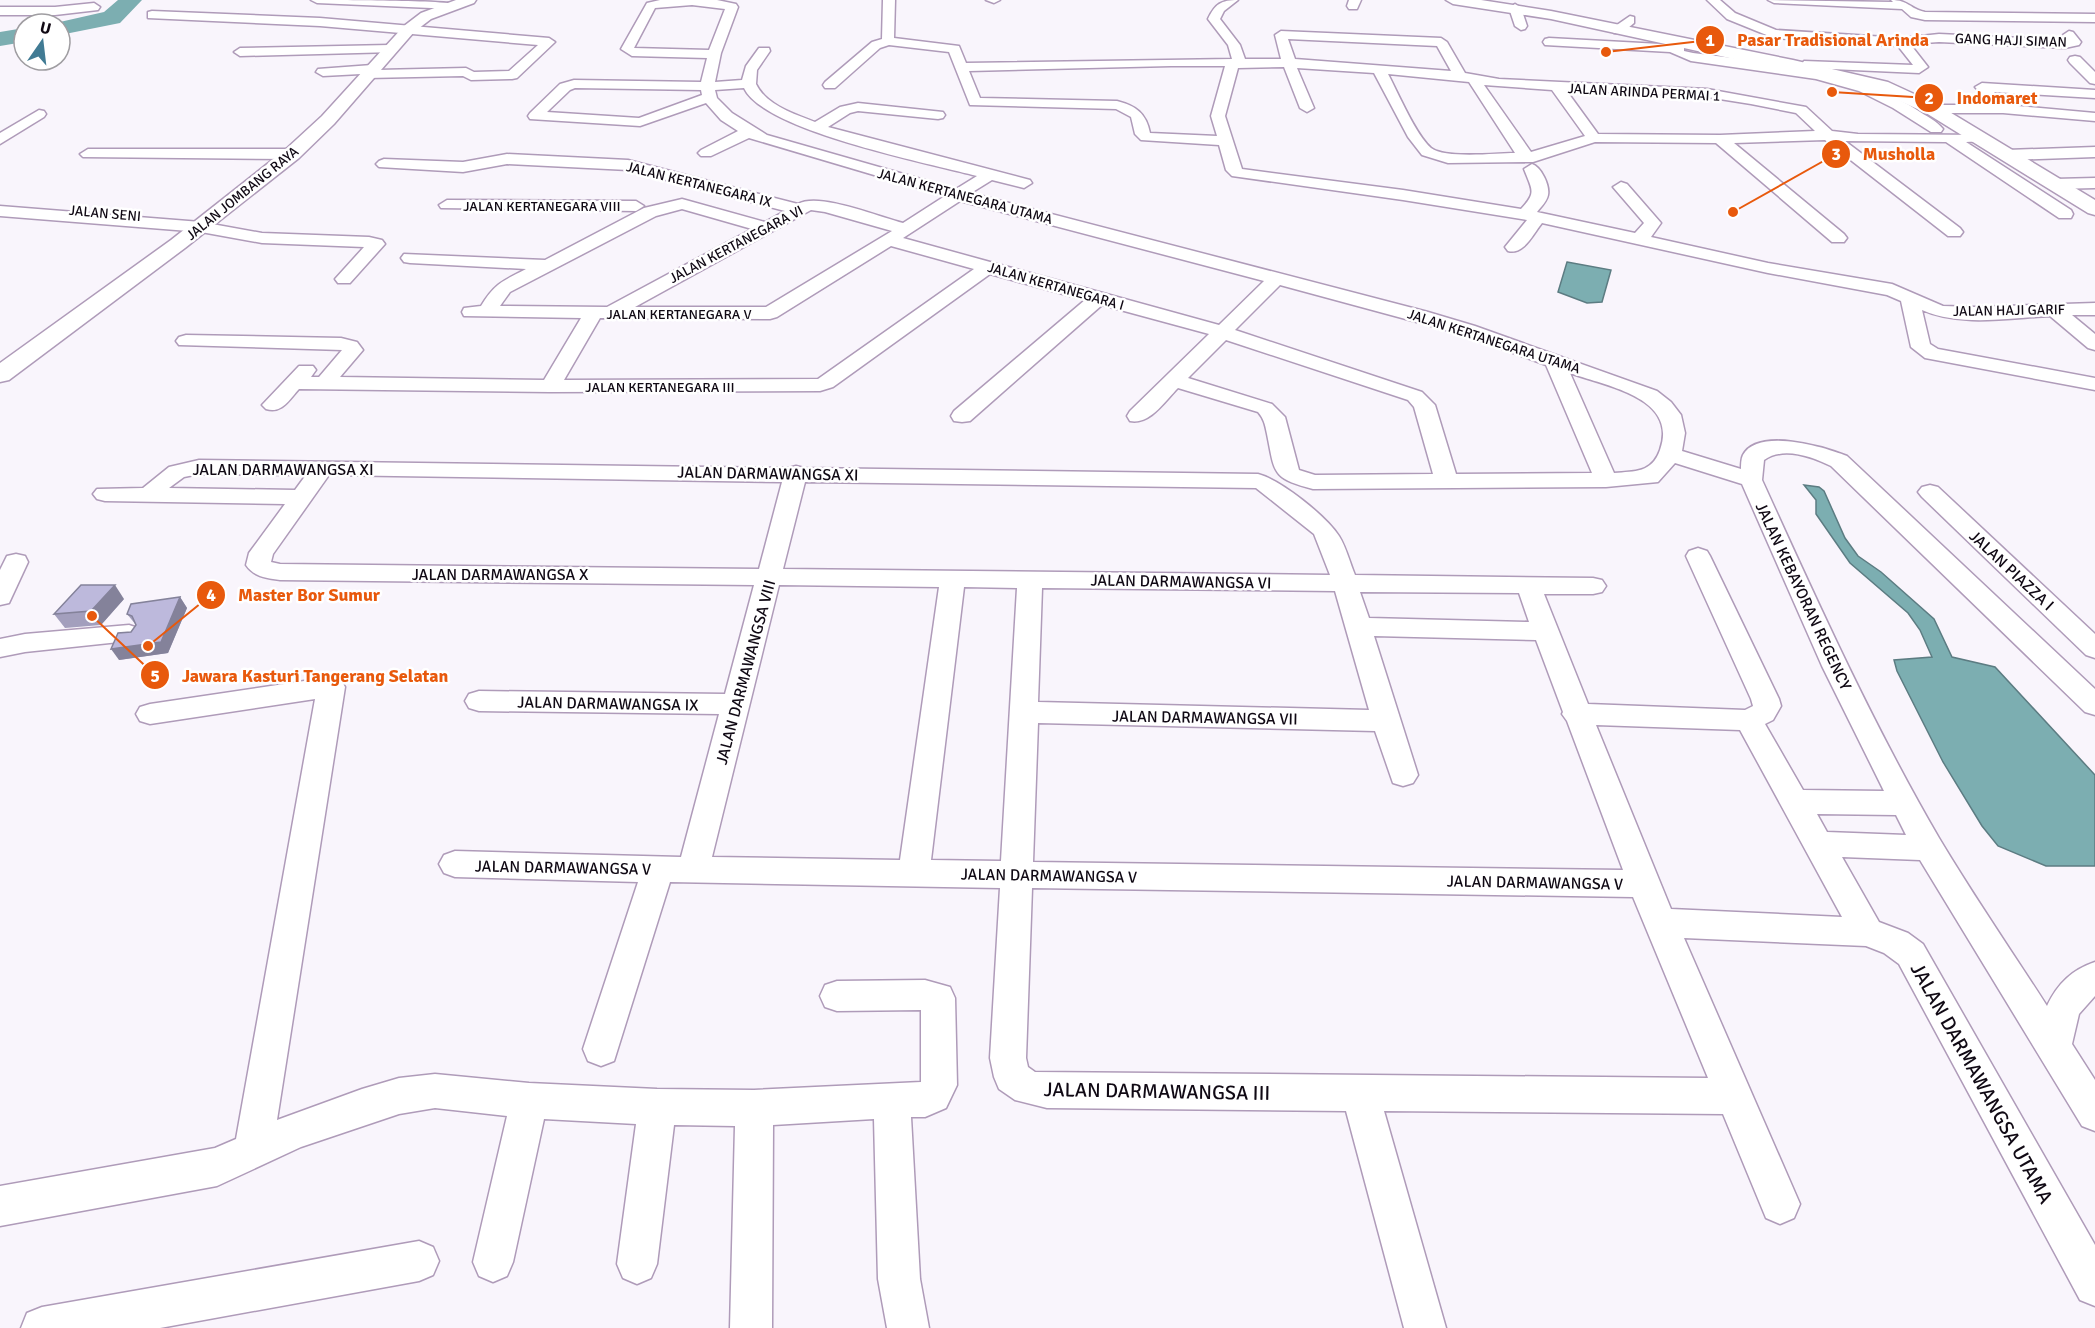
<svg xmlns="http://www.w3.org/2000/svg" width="2095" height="1328" viewBox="0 0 2095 1328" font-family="Signika,sans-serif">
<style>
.water{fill:#7caeb1;stroke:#5c7c82;stroke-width:1.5}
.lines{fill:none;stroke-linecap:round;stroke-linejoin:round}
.river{fill:#7caeb1;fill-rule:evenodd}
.minor-casing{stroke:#af9bb9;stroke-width:3}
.secondary-casing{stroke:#af9bb9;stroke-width:3}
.minor{fill:#fff;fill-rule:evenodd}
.secondary{fill:#fff;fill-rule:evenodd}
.wall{fill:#a39fbd}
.shaded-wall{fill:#84829a}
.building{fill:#bdb9dc;stroke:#84829a;stroke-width:1.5}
.labels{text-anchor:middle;stroke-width:5;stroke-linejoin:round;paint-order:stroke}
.far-street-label{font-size:14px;fill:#100914;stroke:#fff}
.street-label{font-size:16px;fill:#100914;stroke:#fff}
.near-street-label{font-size:20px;fill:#100914;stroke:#fff}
.leader{fill:none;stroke:#e8590c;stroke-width:2}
.callout-dot{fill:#e8590c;stroke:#fff;stroke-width:2}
.mark-label{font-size:18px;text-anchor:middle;font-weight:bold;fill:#fff}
.callout-label{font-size:18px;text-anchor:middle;font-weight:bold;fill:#e8590c;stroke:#fff;stroke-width:5;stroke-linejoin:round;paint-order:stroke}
</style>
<rect width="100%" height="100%" fill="#f9f5fc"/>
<g class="water">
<path d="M1567,262L1611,270L1602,302L1587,303L1558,292Z"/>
<path d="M1804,485L1819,487L1824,491L1845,538L1858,556L1881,572L1934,619L1952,657L1995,667L2095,775V866H2046L1998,846L1982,826L1943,762L1897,671L1894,660L1932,657L1920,630L1908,613L1850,563L1816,514V500Z"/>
</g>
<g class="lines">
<g class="river">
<path d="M118,0H142L120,23L60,35V24H51L104,12Z"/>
<path d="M24,28V42L0,46V32Z"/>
</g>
<g class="minor-casing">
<g id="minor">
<path d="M311,0C333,0 449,0 460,5L454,9L317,3Z"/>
<path d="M660,0H717L736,4L738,7L721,53L715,82L742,80L746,66L759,48H769L770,51L757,70L756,84C766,105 794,114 815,122L840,107L858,103L943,112L945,115L943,118L938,119L858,111L850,113L828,127L1030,180L1032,183L1024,188L992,180L971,193L1428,312L1475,326L1657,391L1671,402L1681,415L1685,433L1682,451L1741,469C1741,465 1741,459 1743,455C1758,427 1825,447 1847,456L2095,689V715L2085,712L1831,466C1812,457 1784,446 1764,460L1762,480C1817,601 1872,723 1939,838C1973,895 2011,950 2047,1006C2058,983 2072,970 2095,962V996L2079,1014L2072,1044L2095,1080V1131L2082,1126L1920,860L1842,857L1879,922L1908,933L1923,944L2095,1245V1306L2080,1300L1899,964L1884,953L1866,946L1684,938L1800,1204L1794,1218L1780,1224L1766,1218L1723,1114L1384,1111L1446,1328H1404L1346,1111L1047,1108L1015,1100L999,1089L994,1077L990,1058L1000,888L670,882L614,1061L601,1066L588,1061L583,1049L638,882L455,877L444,873L439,864L444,855L455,851L681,857L719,714L479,711L469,708L465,701L469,694L479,691L725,694L754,585L280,580C267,578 254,577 246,565L249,553L285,504L105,501L97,499L93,494L97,489L143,488L169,467L199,460L789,468L796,466L804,468L1258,474C1281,480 1326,516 1339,536C1346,547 1350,563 1355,575L1593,578L1602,580L1606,586L1602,592L1593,594H1544L1588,704L1745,710L1753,706L1751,699L1686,556L1689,551L1698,548L1707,551L1710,556L1779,699L1781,706L1773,720L1765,724L1803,790L1884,791L1822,666L1742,484L1675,463L1658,482L1606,487L1313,489C1271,478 1275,473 1267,434C1265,424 1264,419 1258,412L1178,388C1165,401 1150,425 1130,421L1127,416L1130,411L1209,334L1102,305L970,421L962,422L954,421L951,416L954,411L1085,300L990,274L833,387L820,391L550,392L299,389C289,400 282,414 266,409L262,405L299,366H313L316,370L311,377H319L342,350L179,345L176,341L179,337L186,335L341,338L357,342L363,350L340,377L544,380L581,318L464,316L462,312L464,308L481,306C495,283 503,281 526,269L410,263L404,262L401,258L404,254L545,260L644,208L682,199L765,222L785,211L628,170L507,164L463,172L379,167L376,164L379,161L384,159L463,162L507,154L628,160L798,204C819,192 879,217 903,223L945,196L749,138L711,156H701L698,153L701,150L738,131L721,120L706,103L640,126L530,119L528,116L530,113L560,84L574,80L701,82L707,58L632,56L621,49L647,3ZM692,5L725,9L709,50L634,48L655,8ZM575,88L701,90L702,95L639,118L547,112L570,90ZM744,88C764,131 929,163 977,176L956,189L767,135L732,113L717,98L715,90ZM960,201L1264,281L1219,325L903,238ZM682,209L752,229L607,307L500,306L510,292L656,216ZM811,210L825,212L892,231L766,307H635ZM891,246L974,269L818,379L564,380L600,318L770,319L777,317ZM1280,285L1461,334L1546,365L1592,473L1456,474L1435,405L1422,392L1235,330ZM1226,340L1408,400L1414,407L1433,474L1315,475L1299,470L1285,417L1272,404L1188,378ZM1570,373C1605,386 1679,397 1660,450C1652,473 1635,471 1614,473ZM199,474L306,475L295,490L169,488L184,477ZM329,475L782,482L759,569L280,564L271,562L273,554ZM805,482L1256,488L1314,534L1330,575L783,569ZM779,585L939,587L900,860L712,857ZM964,587L1017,588L1001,861L931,860ZM1042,588L1335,591L1369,710L1038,702ZM1360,592L1519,593L1529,622L1369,618ZM1374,636L1536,640L1563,712L1562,714L1567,721L1623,870L1033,862L1038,723L1375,731L1393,783L1403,786L1413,783L1418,775ZM1596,725L1740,730L1842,917L1671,909ZM1817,814L1896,815L1906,835L1827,832ZM1032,888L1633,897L1708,1078L1035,1072L1028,1067L1026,1058Z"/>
<path d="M883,0H895L894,38L959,46L966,63L1232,59L1228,45L1208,19C1215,4 1221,0 1238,0L1224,11L1220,19L1240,45L1245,59H1281L1275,35L1281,31L1441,38L1447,42L1465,73L1499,79L1707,89L1806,107L1832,131L1858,134L1985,135L1987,138L1985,141L1966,142L2071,210L2073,214L2071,218H2059L1946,142L1845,141L1960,228L1963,232L1960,236H1948L1825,140L1734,143L1844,234L1847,238L1844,242H1832L1716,143L1595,142L1533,162L1448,163L1422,155L1408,137L1374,73L1297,68L1314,108L1307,112L1300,108L1284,67L1238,68L1225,116L1242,169L1403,190L1521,209C1537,192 1532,190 1524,169L1532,164C1541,167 1550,185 1548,195C1547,201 1541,207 1537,212L1635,233L1644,223L1613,187L1621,182L1627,184L1661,223L1651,237L1768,263L1892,284L1943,306L1976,307L2095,303V315H2072L2095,334V350L2088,348L2050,316C2010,318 1960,327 1922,310L1930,344L1938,349L2095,378V390L1925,358L1911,347L1901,301L1887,295L1768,273L1542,223C1533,234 1524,255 1508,251L1505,247L1527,220L1403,200L1232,176L1226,170L1219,145L1141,140L1135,134L1131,117L1116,109L970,105L949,52L889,45L880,48L835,88H825L823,85L825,82L872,42L882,39ZM1288,39L1437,46L1451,71L1295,59ZM1171,66H1225L1211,116L1217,136L1150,133C1146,113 1136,106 1117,101L980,98L969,71ZM1388,74L1469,82L1515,153C1497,153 1445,159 1431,148C1416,135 1398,93 1388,74ZM1484,85L1552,90L1585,136L1531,152ZM1566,90L1707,97L1751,104L1796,113L1815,131L1720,135L1598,134Z"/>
<path d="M986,0H1000L994,3Z"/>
<path d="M1349,0H1361L1357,9H1349L1347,6Z"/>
<path d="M1707,0H1720L1735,13L1776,30L1902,38L1939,34L2065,40L2063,35L2069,31L2073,32L2081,42L2079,45L2065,48L1939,42L1910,44L1928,67L1919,73L1809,68L1804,67L1802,64L1804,61L1913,65L1898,46L1774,38L1727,19Z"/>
<path d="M1768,0L1893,2L1891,0C1909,0 1910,9 1925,12L2095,14V22L1925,20L1911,17L1902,9L1774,3Z"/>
<path d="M94,3L100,7L98,10L55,15H0V7H55Z"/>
<path d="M1515,4L1521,8L1527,26L1525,29L1521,30L1515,26L1509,8Z"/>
<path d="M152,11L320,18L549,38L555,42L517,78L512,79L471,80L463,76L367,78L361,74L323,76L316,72L318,69L372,65L377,66L378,70L466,68L474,72L509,71L538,45L320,26L148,18V12Z"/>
<path d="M1630,16L1634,17V23L1622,33H1614L1612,30L1614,27Z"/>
<path d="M1549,38L1679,45L1684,46V51L1693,53C1769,63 1851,68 1917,110C1926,116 1937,121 1943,129L1941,132H1931L1893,108L1859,91L1816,79L1691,61L1670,52L1545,45L1543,42L1545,39Z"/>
<path d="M390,45L396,49L395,52L240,56L234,52L240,48Z"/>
<path d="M2075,56L2080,57L2095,72V84L2090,83L2070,63L2068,60L2070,57Z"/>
<path d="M1982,83L2095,90V98L1994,92L2007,105L2095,113V121L2003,113H1932L1925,109L1932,105H1991L1975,87Z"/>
<path d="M39,110L44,111L46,114L44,117L0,144V133Z"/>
<path d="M2095,147V157L2007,160L1999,155L2007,150Z"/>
<path d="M88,149H292L300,154L292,159L83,157L80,154Z"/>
<path d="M2095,178V188L2055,189L2047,184L2055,179Z"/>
<path d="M447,200L636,201L644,206L636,211L441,208L439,205Z"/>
<path d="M0,206L201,222L262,233L369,237L382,240L385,244L350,283H338L335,279L364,247L262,243L201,232L0,216Z"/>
<path d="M1930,485L1938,487L2095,634V658L2086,655L1922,497L1918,492L1922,487Z"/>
<path d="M16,554L25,556L28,562L9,603L0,605V570L7,556Z"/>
<path d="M129,625L138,628L142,634L138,640L25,652L0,657V639L25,634Z"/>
<path d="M331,677L341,680L345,687L277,1120L362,1089L399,1078L435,1074L529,1083L657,1089L754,1090L921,1082V1010L837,1011L825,1007L820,996L825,985L837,981L925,980L950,987L955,998L957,1085L946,1108L925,1117H911L920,1279L929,1328H887L878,1279L874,1119L773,1125L772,1328H730L735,1126L674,1125L657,1264L651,1278L637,1284L623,1278L617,1264L636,1124L544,1119L513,1262L507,1276L493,1282L479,1276L473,1262L507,1116L435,1108L399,1114L301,1147L217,1186L0,1226V1186L215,1148L236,1139L315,699L150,724L140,721L136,714L140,707L150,704Z"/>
<path d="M419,1241L433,1247L439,1261L433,1275L419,1281L160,1328H21L27,1313L42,1307Z"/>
</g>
</g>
<g class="secondary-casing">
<g id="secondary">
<path d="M456,0H476L474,3L431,19L414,32L334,124L299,158L185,248L9,380L0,382V363L171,240L285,150L322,116L404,26L421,13Z"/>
<path d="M1446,0H1481L1551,11L1793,60L1888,82L1938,105L2095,200V215L2088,213L1926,113L1876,90L1551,19L1453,4Z"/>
</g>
</g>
<use href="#minor" class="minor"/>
<use href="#secondary" class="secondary"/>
</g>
<g class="wall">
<path d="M180,597L187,608L168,653L119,660L136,625L127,614Z"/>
<path d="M124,599L101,625L65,628L54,614Z"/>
</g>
<g class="shaded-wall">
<path d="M115,585L124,599L101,625L91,611Z"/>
<path d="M180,597L187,608L168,653L119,660L111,649Z"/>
</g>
<g class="building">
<path d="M81,585H115L91,611L54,614Z"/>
<path d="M180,597L161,642L111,649L118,633L131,632L136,625L132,616L127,614L131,604Z"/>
</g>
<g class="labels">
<g class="far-street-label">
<text transform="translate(2011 40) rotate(2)" y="5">GANG HAJI SIMAN</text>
<text transform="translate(1644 92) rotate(3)" y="5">JALAN ARINDA PERMAI 1</text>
<text transform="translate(699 184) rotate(14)" y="5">JALAN KERTANEGARA IX</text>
<text transform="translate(242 193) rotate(-39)" y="5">JALAN JOMBANG RAYA</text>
<text transform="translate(965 196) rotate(15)" y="5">JALAN KERTANEGARA UTAMA</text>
<text x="542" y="211">JALAN KERTANEGARA VIII</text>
<text transform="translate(105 213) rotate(5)" y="5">JALAN SENI</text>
<text transform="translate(736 244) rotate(-28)" y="5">JALAN KERTANEGARA VI</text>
<text transform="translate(1056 286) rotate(16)" y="5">JALAN KERTANEGARA I</text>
<text transform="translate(2009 310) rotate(-1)" y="5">JALAN HAJI GARIF</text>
<text x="679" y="319">JALAN KERTANEGARA V</text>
<text transform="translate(1494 341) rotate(18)" y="5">JALAN KERTANEGARA UTAMA</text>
<text x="660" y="392">JALAN KERTANEGARA III</text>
</g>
<g class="street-label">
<text x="283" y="475">JALAN DARMAWANGSA XI</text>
<text transform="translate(768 473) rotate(1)" y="6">JALAN DARMAWANGSA XI</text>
<text transform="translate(2012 570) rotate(43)" y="6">JALAN PIAZZA I</text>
<text x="500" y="580">JALAN DARMAWANGSA X</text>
<text transform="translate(1181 581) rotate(1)" y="6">JALAN DARMAWANGSA VI</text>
<text transform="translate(1804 596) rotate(65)" y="6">JALAN KEBAYORAN REGENCY</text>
<text transform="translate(745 672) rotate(-75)" y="6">JALAN DARMAWANGSA VIII</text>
<text transform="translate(608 703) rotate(1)" y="6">JALAN DARMAWANGSA IX</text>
<text transform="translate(1205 717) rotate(1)" y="6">JALAN DARMAWANGSA VII</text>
<text transform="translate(563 867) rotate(1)" y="6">JALAN DARMAWANGSA V</text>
<text transform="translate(1049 875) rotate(1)" y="6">JALAN DARMAWANGSA V</text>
<text transform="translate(1535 882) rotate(1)" y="6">JALAN DARMAWANGSA V</text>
</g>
<g class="near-street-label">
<text transform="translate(1982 1083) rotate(61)" y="7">JALAN DARMAWANGSA UTAMA</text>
<text transform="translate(1157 1091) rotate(1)" y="7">JALAN DARMAWANGSA III</text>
</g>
</g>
<path class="leader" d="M1606 52L1710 40M1832 92L1929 98M1733 212L1836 154M148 646L211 595M92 616L155 675"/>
<g class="callout-dot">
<circle cx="1606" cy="52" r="6"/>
<circle cx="1832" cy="92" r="6"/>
<circle cx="1733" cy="212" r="6"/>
<circle cx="148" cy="646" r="6"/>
<circle cx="92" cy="616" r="6"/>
<circle cx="1710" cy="40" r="15"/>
<circle cx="1929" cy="98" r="15"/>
<circle cx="1836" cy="154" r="15"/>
<circle cx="211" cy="595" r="15"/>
<circle cx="155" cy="675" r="15"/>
</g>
<g class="mark-label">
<text x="1710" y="46">1</text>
<text x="1929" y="104">2</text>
<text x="1836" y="160">3</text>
<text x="211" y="601">4</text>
<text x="155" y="682">5</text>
</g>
<g class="callout-label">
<text x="1833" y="46">Pasar Tradisional Arinda</text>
<text x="1997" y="104">Indomaret</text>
<text x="1899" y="160">Musholla</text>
<text x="309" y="601">Master Bor Sumur</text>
<text x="315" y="682">Jawara Kasturi Tangerang Selatan</text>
</g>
<g transform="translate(42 42) rotate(14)"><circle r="28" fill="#ffffff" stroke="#9f9da1" stroke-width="1.5"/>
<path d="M0-4.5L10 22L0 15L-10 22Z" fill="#417b94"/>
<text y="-9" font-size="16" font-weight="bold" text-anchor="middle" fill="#100914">U</text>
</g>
</svg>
